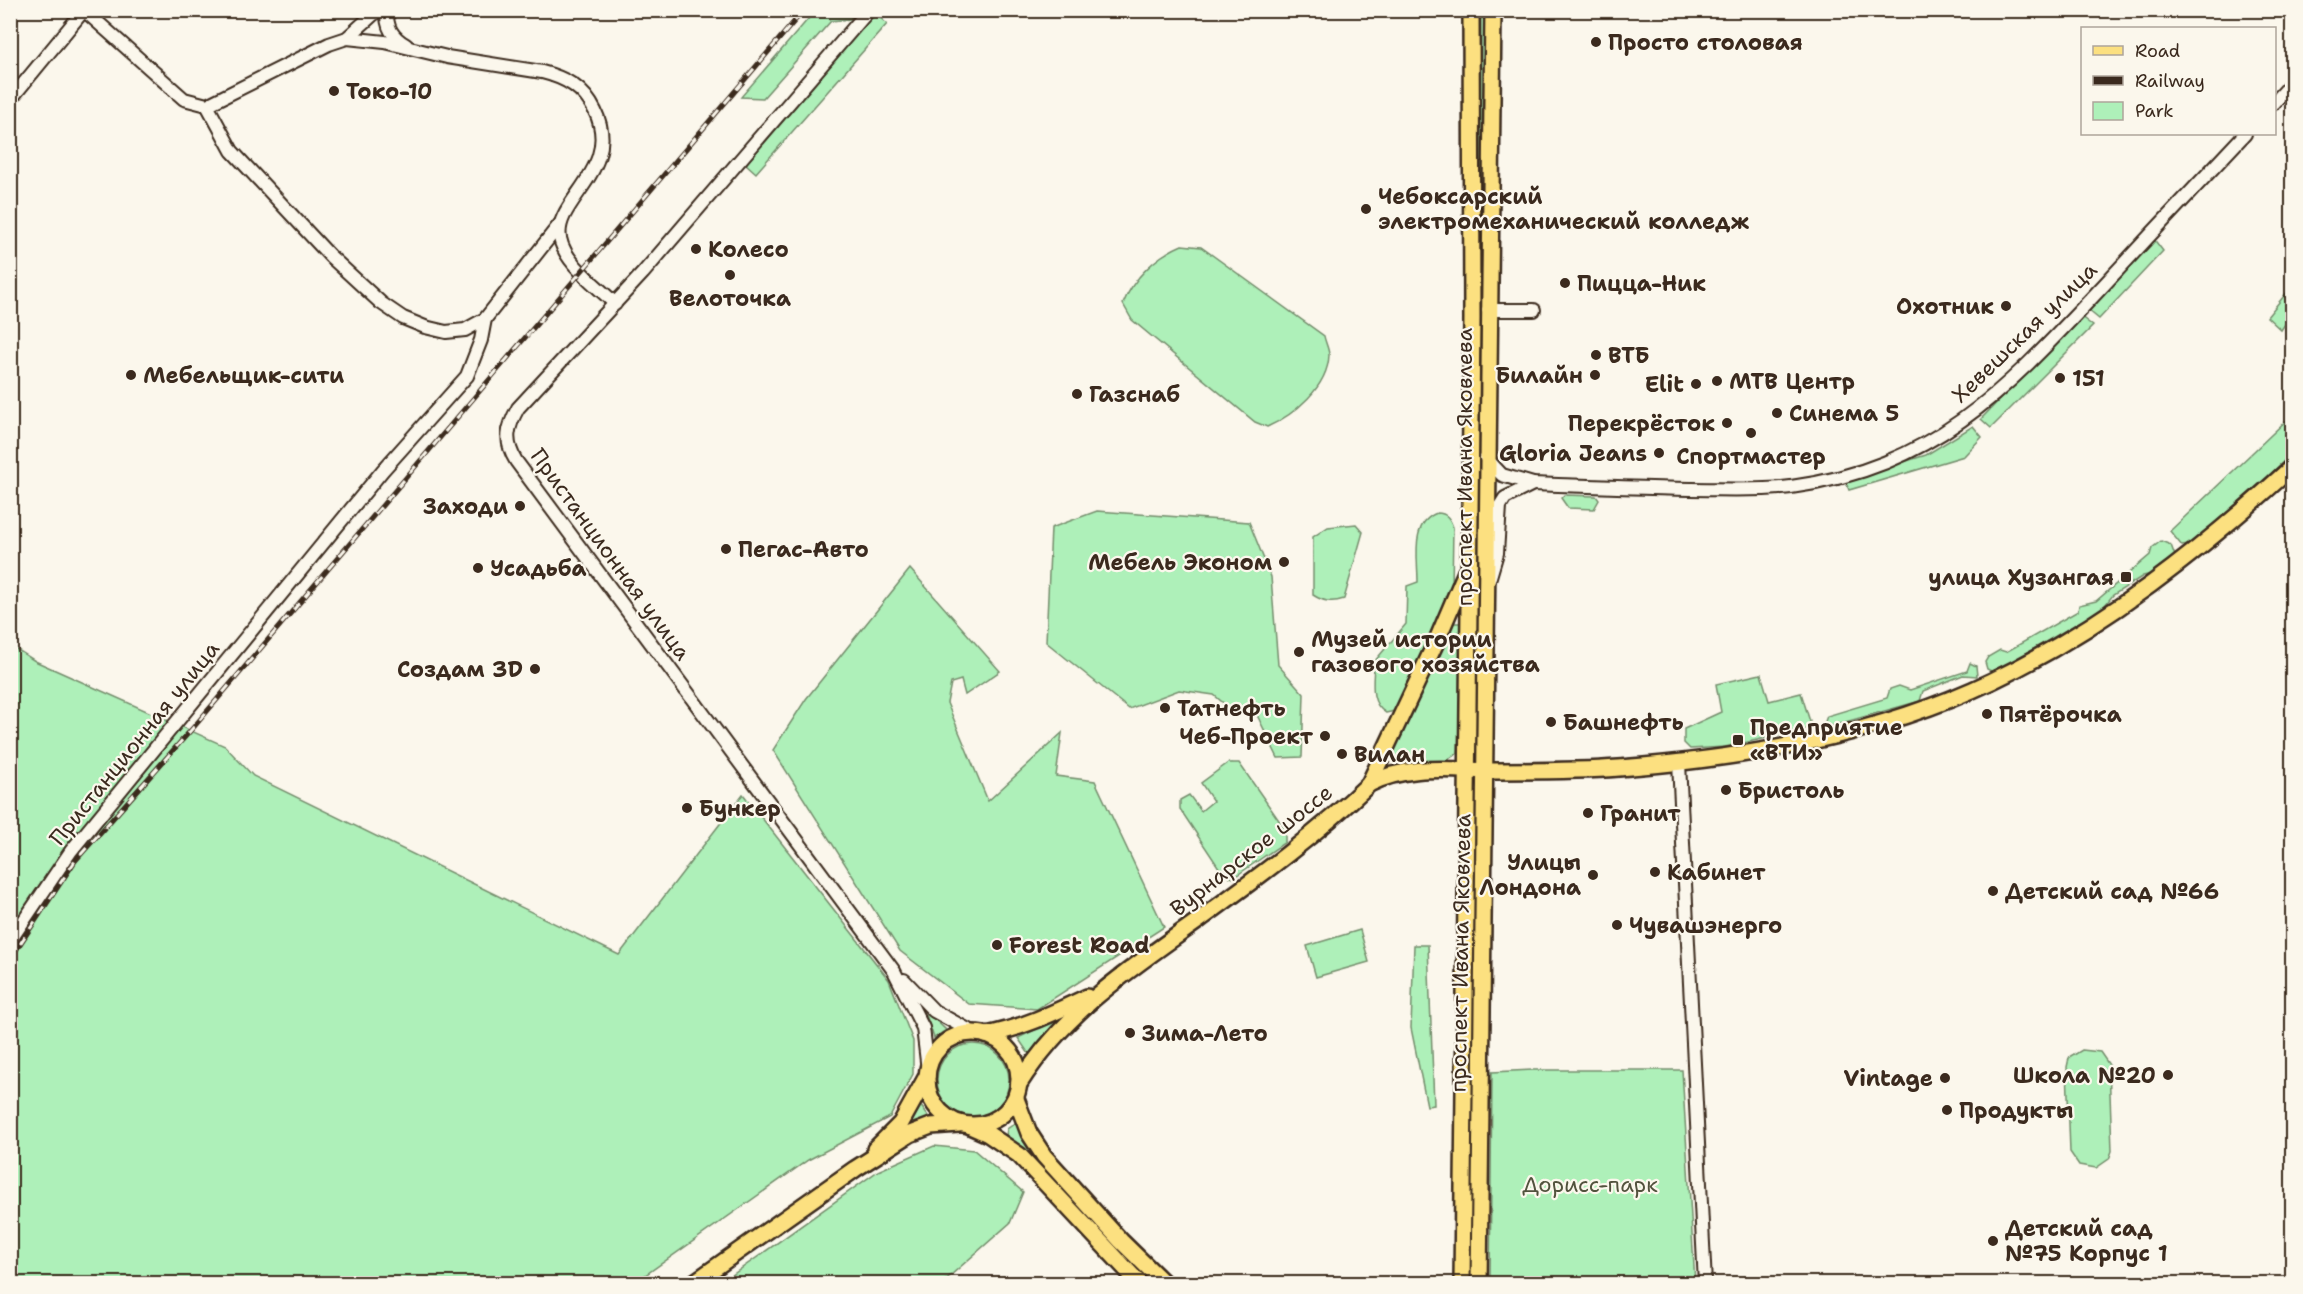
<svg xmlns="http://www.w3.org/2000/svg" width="2303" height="1294" viewBox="0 0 2303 1294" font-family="'Shantell Sans',sans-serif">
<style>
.green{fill:#aef0b9;stroke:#748d6c;stroke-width:1.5}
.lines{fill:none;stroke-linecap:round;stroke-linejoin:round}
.minor-casing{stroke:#3b2a1e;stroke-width:16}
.major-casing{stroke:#3b2a1e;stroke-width:20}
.minor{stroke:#fbf7ec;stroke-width:12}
.major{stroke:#fce080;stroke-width:15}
.rail-casing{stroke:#3b2a1e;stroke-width:5}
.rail{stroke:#fbf7ec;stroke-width:3;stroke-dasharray:9;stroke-linecap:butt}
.poi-dot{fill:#3b2a1e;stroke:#fbf7ec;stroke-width:2}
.labels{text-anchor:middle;stroke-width:4.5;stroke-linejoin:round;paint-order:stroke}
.poi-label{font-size:22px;font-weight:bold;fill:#3b2a1e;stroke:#fbf7ec;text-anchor:start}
.street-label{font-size:22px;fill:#3b2a1e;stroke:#fbf7ec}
.park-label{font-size:22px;fill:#52523d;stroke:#fbf7ec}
</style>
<rect width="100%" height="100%" fill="#fbf7ec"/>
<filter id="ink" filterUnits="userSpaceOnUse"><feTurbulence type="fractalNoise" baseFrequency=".0167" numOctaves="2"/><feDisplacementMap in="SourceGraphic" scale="12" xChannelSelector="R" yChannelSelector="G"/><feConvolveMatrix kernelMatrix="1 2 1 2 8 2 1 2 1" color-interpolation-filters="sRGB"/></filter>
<g filter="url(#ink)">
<g class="green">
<path d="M1485,10L1479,758H1475L1481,11Z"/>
<path d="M815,11H857L850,19L831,21L763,98L741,97Z"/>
<path d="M875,13L887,24L756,173L746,164Z"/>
<path d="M2153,238L2163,251L2099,319L2088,310Z"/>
<path d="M1182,245L1201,247L1324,336C1325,342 1329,349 1329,355C1328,387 1294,415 1267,427L1255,422L1132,320L1123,304C1133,278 1156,256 1182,245Z"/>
<path d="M2292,286V314L2281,330L2267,317Z"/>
<path d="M2080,316L2093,326L1991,428L1981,419Z"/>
<path d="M2292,415V453L2247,497L2189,545L2182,546L2170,531Z"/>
<path d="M1973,426L1982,437L1964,456L1849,490L1845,480L1926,455Z"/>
<path d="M1564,495L1596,496L1599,500L1594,509L1568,508L1561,498Z"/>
<path d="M1097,511L1249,522L1271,577L1278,665L1304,694L1302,757L1278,758L1255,711L1236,714L1214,695L1179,690L1129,709L1046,642L1051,528Z"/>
<path d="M1437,513C1447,513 1450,519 1453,527L1452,590L1399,710L1386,713C1368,703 1374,679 1374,662L1406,624L1407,586L1418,582C1418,557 1410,523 1437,513Z"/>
<path d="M1356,524L1363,532L1344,599C1332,603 1324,602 1313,595V537L1328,527Z"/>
<path d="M2161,541L2171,545L2175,556L2156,573L2143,576L2113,595L2102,609L2001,668L1993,672L1987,669L1985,662L1988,657L2000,650L2006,652L2078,611L2079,605L2096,601L2150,555L2152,548Z"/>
<path d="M910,569L1000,671L965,695L961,680L951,683L947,703L988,801L1062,733L1056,776L1095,781L1164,927L1037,1009L969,1004L900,951L773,750L806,699Z"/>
<path d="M1454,623H1460L1464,632L1458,753L1444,762H1394L1392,751Z"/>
<path d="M10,645L35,661L225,746L253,776L619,955L743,794L889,980L913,1041V1074L890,1117L808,1160L634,1283H11Z"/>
<path d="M1970,663L1976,666L1977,676L1963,675L1923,691L1920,701L1831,726L1824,724L1827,716L1887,698L1890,689L1899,686L1910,690L1967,671Z"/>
<path d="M1761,674L1769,701L1801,693L1812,728L1725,747L1690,749L1684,743V729L1721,712L1716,684Z"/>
<path d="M1228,763H1239L1285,829V842L1233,878L1223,874L1180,809V800L1189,795L1201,811L1213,801L1201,783Z"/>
<path d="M1473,784H1476L1471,1283L1467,1284Z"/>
<path d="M1360,930L1369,962L1316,977L1307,946Z"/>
<path d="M1414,945H1428L1434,1105L1427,1106L1411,1028Z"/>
<path d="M924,1009L946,1030L934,1038Z"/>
<path d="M1064,1016L1029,1054L1018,1038Z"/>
<circle cx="973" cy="1080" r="36"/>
<path d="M2082,1050L2100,1052L2109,1065L2112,1151L2109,1159L2096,1168L2079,1165L2070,1152L2067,1067L2069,1058Z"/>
<path d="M1533,1070H1682L1695,1283H1490L1492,1072Z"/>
<path d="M921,1106L930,1119L891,1144Z"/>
<path d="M1017,1122L1122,1251L1121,1253L1052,1182L1026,1150L1006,1136L1007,1129Z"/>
<path d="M934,1146L974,1150L1023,1192L1010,1223L942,1283H721L878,1171Z"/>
</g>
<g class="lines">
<g class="minor-casing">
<g id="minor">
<path d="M84,10L184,99L207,105L329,44L347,38L378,10"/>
<path d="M387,10C386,27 392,37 406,45"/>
<path d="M869,10L643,273L518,408C507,428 504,441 516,461L894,971L923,1028L928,1070"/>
<path d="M347,38L385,42L447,57L542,72C566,78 584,88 595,111C623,169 553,201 560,238C565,264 598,286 615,304"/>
<path d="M10,100L84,10"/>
<path d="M2274,103L2292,83"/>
<path d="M207,105L232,151L330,256L381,303L403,318L425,327L446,332L465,330L485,319L560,224"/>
<path d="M1488,310H1534"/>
<path d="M1486,458L1502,475L1533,484C1585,486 1638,488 1691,489C1724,489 1758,491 1791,487C1937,467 2008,387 2103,286C2150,235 2198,184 2245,134"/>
<path d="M1489,580L1497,553L1500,506L1505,498L1533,484"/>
<path d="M1679,763L1705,1284"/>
<path d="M10,941L71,851L383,470L467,376L481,340L485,319"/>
<path d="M904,980L934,1011L974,1033"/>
</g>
</g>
<g class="major-casing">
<g id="major">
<path d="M1369,784L1437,640L1466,572"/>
<circle cx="973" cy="1079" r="46"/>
<path d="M986,1035C1023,1028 1053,1013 1087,997"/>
<path d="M1019,1084C1065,1011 1130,969 1199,920C1258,877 1316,835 1369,784C1408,763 1455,771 1498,771C1538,771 1579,771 1619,768C1746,758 1877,736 1992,681C2105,627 2201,550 2292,467"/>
<path d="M1016,1099L1029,1133L1044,1156L1121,1241L1165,1284"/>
<path d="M972,1127L988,1134L1019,1155L1140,1284"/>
<path d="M875,1149L901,1123L927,1076"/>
<path d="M692,1284L855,1169L910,1134L931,1126L959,1124"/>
<path d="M1462,1284L1472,318L1471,10"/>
<path d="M1479,1284L1493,10"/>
</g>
</g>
<use href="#minor" class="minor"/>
<use href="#major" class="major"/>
<g class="rail-casing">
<path id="rail" d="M10,959L75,861L192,729L804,10"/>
</g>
<use href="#rail" class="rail"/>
</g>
</g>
<g class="poi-dot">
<circle cx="1596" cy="42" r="6"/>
<circle cx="334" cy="91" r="6"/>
<circle cx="1366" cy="209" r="6"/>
<circle cx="696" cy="249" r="6"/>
<circle cx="730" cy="275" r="6"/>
<circle cx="1565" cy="283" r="6"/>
<circle cx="2006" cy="306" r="6"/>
<circle cx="1596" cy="355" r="6"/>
<circle cx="131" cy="375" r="6"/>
<circle cx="1595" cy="375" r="6"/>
<circle cx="2060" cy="378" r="6"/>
<circle cx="1717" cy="381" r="6"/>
<circle cx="1696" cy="384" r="6"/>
<circle cx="1077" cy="394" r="6"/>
<circle cx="1777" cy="413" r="6"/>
<circle cx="1727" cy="423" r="6"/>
<circle cx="1751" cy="433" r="6"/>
<circle cx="1659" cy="453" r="6"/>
<circle cx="520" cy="506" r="6"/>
<circle cx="726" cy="549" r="6"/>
<circle cx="1284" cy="562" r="6"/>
<circle cx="478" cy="568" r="6"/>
<rect x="2120" y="571" width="12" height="12" rx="3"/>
<circle cx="1299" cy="652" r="6"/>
<circle cx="535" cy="669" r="6"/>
<circle cx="1165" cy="708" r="6"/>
<circle cx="1987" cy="714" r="6"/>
<circle cx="1551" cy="722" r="6"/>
<circle cx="1325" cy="736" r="6"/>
<rect x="1732" y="734" width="12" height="12" rx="3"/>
<circle cx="1342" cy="754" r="6"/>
<circle cx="1726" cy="790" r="6"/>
<circle cx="687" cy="808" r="6"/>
<circle cx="1588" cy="813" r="6"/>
<circle cx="1655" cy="872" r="6"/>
<circle cx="1593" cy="875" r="6"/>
<circle cx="1993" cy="891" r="6"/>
<circle cx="1617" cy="925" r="6"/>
<circle cx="997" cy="945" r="6"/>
<circle cx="1130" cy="1033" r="6"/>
<circle cx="2168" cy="1075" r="6"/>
<circle cx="1945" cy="1078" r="6"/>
<circle cx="1947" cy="1110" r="6"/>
<circle cx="1993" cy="1241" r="6"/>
</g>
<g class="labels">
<g class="poi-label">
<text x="1608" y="50">Просто столовая</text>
<text x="346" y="99">Токо-10</text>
<text x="1378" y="204">Чебоксарский<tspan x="1378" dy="25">электромеханический колледж</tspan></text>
<text x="708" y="257">Колесо</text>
<text x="1577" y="291">Пицца-Ник</text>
<text x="730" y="306" text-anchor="middle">Велоточка</text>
<text x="1994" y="314" text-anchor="end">Охотник</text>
<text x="1608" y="363">ВТБ</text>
<text x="143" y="383">Мебельщик-сити</text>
<text x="1583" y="383" text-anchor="end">Билайн</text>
<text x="2072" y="386">151</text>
<text x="1729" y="389">МТВ Центр</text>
<text x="1684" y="392" text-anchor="end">Elit</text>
<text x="1089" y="402">Газснаб</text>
<text x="1789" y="421">Синема 5</text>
<text x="1715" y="431" text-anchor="end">Перекрёсток</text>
<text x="1647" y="461" text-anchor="end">Gloria Jeans</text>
<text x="1751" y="464" text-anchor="middle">Спортмастер</text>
<text x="508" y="514" text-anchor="end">Заходи</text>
<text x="738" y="557">Пегас-Авто</text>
<text x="1272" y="570" text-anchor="end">Мебель Эконом</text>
<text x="490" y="576">Усадьба</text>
<text x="2114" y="585" text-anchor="end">улица Хузангая</text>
<text x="1311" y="647">Музей истории<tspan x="1311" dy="25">газового хозяйства</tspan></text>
<text x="523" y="677" text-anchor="end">Создам 3D</text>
<text x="1177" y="716">Татнефть</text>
<text x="1999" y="722">Пятёрочка</text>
<text x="1563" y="730">Башнефть</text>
<text x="1750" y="735">Предприятие<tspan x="1750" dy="25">«ВТИ»</tspan></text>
<text x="1313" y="744" text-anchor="end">Чеб-Проект</text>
<text x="1354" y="762">Вилан</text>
<text x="1738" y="798">Бристоль</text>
<text x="699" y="816">Бункер</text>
<text x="1600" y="821">Гранит</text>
<text x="1581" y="870" text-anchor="end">Улицы<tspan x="1581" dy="25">Лондона</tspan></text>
<text x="1667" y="880">Кабинет</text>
<text x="2005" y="899">Детский сад №66</text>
<text x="1629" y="933">Чувашэнерго</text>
<text x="1009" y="953">Forest Road</text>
<text x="1142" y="1041">Зима-Лето</text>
<text x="2156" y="1083" text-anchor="end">Школа №20</text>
<text x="1933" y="1086" text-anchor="end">Vintage</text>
<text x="1959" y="1118">Продукты</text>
<text x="2005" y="1236">Детский сад<tspan x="2005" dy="25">№75 Корпус 1</tspan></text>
</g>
<g class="street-label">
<text transform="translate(2024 332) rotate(-44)" y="8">Хевешская улица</text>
<text transform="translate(1464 467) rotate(-90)" y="8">проспект Ивана Яковлева</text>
<text transform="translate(611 554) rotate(54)" y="8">Пристанционная улица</text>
<text transform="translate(134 743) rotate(-51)" y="8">Пристанционная улица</text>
<text transform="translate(1251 850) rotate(-38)" y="8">Вурнарское шоссе</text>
<text transform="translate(1460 953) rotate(-89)" y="8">проспект Ивана Яковлева</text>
</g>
<g class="park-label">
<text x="1590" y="1192">Дорисс-парк</text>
</g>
</g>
<rect width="2303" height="1294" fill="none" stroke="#fbf7ec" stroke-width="36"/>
<rect x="18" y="18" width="2267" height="1258" fill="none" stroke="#3b2a1e" stroke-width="2" filter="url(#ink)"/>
<rect x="2081" y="27" width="195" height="108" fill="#fbf7ec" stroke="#aea59a" stroke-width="1.5"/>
<rect x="2093" y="46" width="30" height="9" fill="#fce080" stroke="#aea59a" stroke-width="1.5"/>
<text x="2135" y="57" font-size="18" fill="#3b2a1e">Road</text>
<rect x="2093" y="76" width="30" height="9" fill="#3b2a1e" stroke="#aea59a" stroke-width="1.5"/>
<text x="2135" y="87" font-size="18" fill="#3b2a1e">Railway</text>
<rect x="2093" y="102" width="30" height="18" fill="#aef0b9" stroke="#aea59a" stroke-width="1.5"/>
<text x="2135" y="117" font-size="18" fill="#3b2a1e">Park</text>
</svg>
